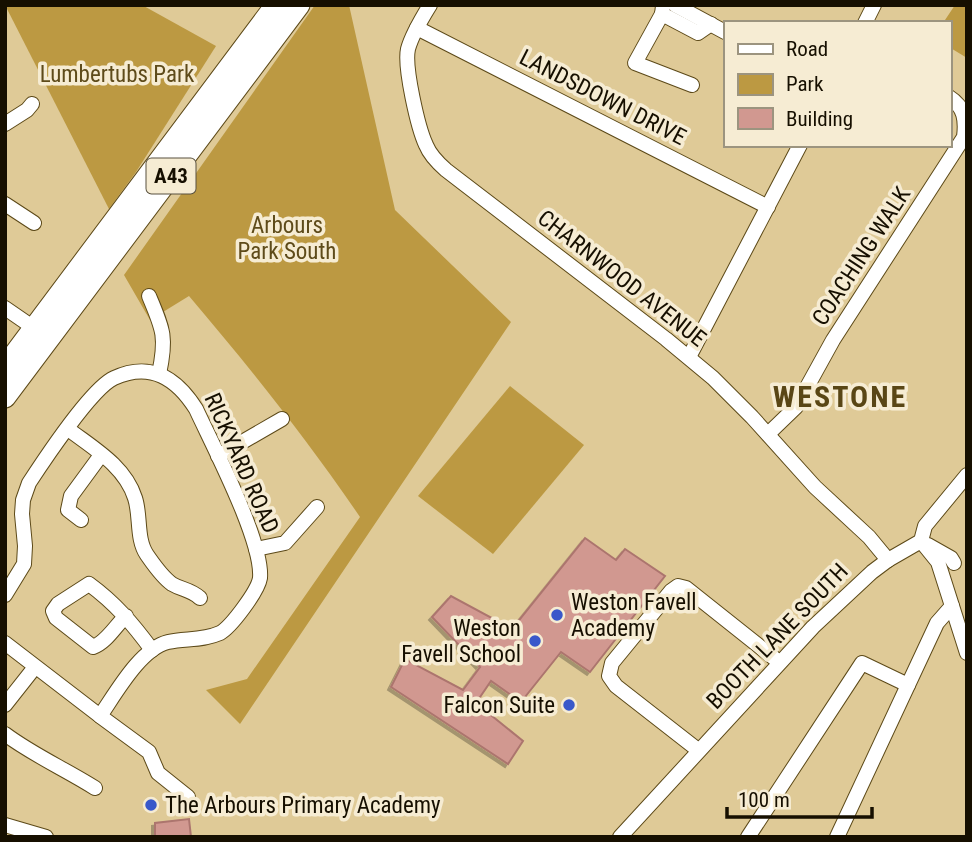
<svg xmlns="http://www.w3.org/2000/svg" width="972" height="842" viewBox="0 0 972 842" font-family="'Roboto Condensed',sans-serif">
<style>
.green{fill:#bc9942}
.building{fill:#d19890;stroke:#ac756e;stroke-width:2;filter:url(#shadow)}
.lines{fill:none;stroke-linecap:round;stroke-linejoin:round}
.minor-casing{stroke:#5c4918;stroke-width:16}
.highway-casing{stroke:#5c4918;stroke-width:23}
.minor{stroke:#fff;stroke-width:14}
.highway{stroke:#fff;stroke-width:21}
.poi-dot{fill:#3958ca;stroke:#f6ecd3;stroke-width:2.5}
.labels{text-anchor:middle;stroke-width:7;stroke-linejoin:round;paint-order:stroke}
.shield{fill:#f6ecd3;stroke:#59513f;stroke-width:2}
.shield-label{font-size:21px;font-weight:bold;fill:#160f00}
.park-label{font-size:23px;fill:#5e4b1a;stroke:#f6ecd3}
.street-label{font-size:23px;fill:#160f00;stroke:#f6ecd3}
.poi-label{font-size:23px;fill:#160f00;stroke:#f6ecd3;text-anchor:start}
.district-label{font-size:30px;font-weight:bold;letter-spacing:2px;fill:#594615;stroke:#f6ecd3}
</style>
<defs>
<filter id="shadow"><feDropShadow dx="-3" dy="3" stdDeviation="0" flood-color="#0004"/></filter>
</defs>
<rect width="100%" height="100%" fill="#dfca97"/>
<g class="green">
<path d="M5,5H142L216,46L136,172L109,209Z"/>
<path d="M315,5H349L395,210L511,322L240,724L206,690L247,679L360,517C306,438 251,369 189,296L150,320L124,275Z"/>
<path d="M955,5H967V58L949,47V23H943Z"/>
<path d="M510,386L584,445L493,554L418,496Z"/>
</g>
<g class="building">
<path d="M585,538L616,560L625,549L665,576L590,672L561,652L521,702L491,681L476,703L523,741L508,764L391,687L405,659L463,690L480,667L432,617L451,596L512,629Z"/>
<path d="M189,819L191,837H155V823Z"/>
</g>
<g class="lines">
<g class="minor-casing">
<g id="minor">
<path d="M430,5C422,18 412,34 408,49C404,67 418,128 426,145C430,155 438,163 446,170L666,339L713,378L752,417L815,487L869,537L888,560"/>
<path d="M675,5L725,32"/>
<path d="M663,6L662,14L698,33L711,24"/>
<path d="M662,14L635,63L692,85"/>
<path d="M865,23L874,5"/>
<path d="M417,28L768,207"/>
<path d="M5,124L27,110L32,104"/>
<path d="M5,204L34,223"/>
<path d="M149,296C163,329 167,337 159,374"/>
<path d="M5,308L34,328L37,333"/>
<path d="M689,357L800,145"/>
<path d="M68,429C93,448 125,466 135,498C141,516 136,539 147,555C154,565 162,577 172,584C182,590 190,589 200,598"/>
<path d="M768,434L796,407L833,340L964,137C966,121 965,107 949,97"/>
<path d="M218,456L282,419"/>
<path d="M81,520L68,510L71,496L101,455"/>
<path d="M921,541L938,562L967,653"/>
<path d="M928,545L951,558L954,563"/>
<path d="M256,549L285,543L317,507"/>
<path d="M5,595L24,564L25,546L22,514L23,500L29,483C44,460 92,388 114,378C151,361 177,379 196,409C213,446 263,541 260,578C258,591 231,627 220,633C202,641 185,638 168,642C140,649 116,693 100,716L5,643"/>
<path d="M126,616C116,625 106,643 93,647L56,618L53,611L58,604L89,584C115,603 133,624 152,650"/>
<path d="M5,705L35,667"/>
<path d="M100,716L149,752L158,773L188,797"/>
<path d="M5,734C33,755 65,769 95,788"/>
<path d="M698,750L616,686L609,676L612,663L671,591L678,586L686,588L779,662"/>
<path d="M5,825L46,837"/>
<path d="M620,837L813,627L872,572L888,560L921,541L925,526L967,475"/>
<path d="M748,837L862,663L908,685"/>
<path d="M837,837L937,623L952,606"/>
</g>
</g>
<g class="highway-casing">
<g id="highway">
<path d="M5,367L276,5"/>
<path d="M5,397L299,5"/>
</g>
</g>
<use href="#minor" class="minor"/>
<use href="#highway" class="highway"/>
</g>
<g class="poi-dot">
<circle cx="557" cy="615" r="7"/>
<circle cx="535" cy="641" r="7"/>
<circle cx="569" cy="705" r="7"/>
<circle cx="151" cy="805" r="7"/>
</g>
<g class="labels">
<rect class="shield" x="146.5" y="158.5" width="49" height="35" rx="5"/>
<g class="shield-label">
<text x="171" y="183">A43</text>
</g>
<g class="park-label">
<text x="117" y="82">Lumbertubs Park</text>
<text x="287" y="233">Arbours<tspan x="287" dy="26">Park South</tspan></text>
</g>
<g class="street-label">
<text transform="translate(603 97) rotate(27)" y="8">LANDSDOWN DRIVE</text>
<text transform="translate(861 256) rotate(-57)" y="8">COACHING WALK</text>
<text transform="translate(622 278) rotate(38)" y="8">CHARNWOOD AVENUE</text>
<text transform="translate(242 463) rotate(66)" y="8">RICKYARD ROAD</text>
<text transform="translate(777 636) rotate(-46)" y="8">BOOTH LANE SOUTH</text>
</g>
<g class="poi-label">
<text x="571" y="610">Weston Favell<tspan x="571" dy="26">Academy</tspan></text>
<text x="521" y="636" text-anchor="end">Weston<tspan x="521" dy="26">Favell School</tspan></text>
<text x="555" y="713" text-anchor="end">Falcon Suite</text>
<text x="165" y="813">The Arbours Primary Academy</text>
</g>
<g class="district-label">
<text x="840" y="407">WESTONE</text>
</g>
</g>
<rect width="972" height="842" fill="none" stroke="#160f00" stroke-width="14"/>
<rect x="724" y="21" width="228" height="126" fill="#f6ecd3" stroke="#9c947f" stroke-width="2"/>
<rect x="738" y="44" width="35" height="10" fill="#ffffff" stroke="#9c947f" stroke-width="2"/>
<text x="786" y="56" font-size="21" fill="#160f00">Road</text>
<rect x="738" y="74" width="35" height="21" fill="#bc9942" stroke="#9c947f" stroke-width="2"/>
<text x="786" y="91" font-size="21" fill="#160f00">Park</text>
<rect x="738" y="108" width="35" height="21" fill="#d19890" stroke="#9c947f" stroke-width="2"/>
<text x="786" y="126" font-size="21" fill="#160f00">Building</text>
<path d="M727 807v10h145v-10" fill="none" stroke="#160f00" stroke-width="3.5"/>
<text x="738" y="807" font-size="21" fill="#160f00" stroke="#f6ecd3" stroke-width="5" paint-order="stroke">100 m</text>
</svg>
